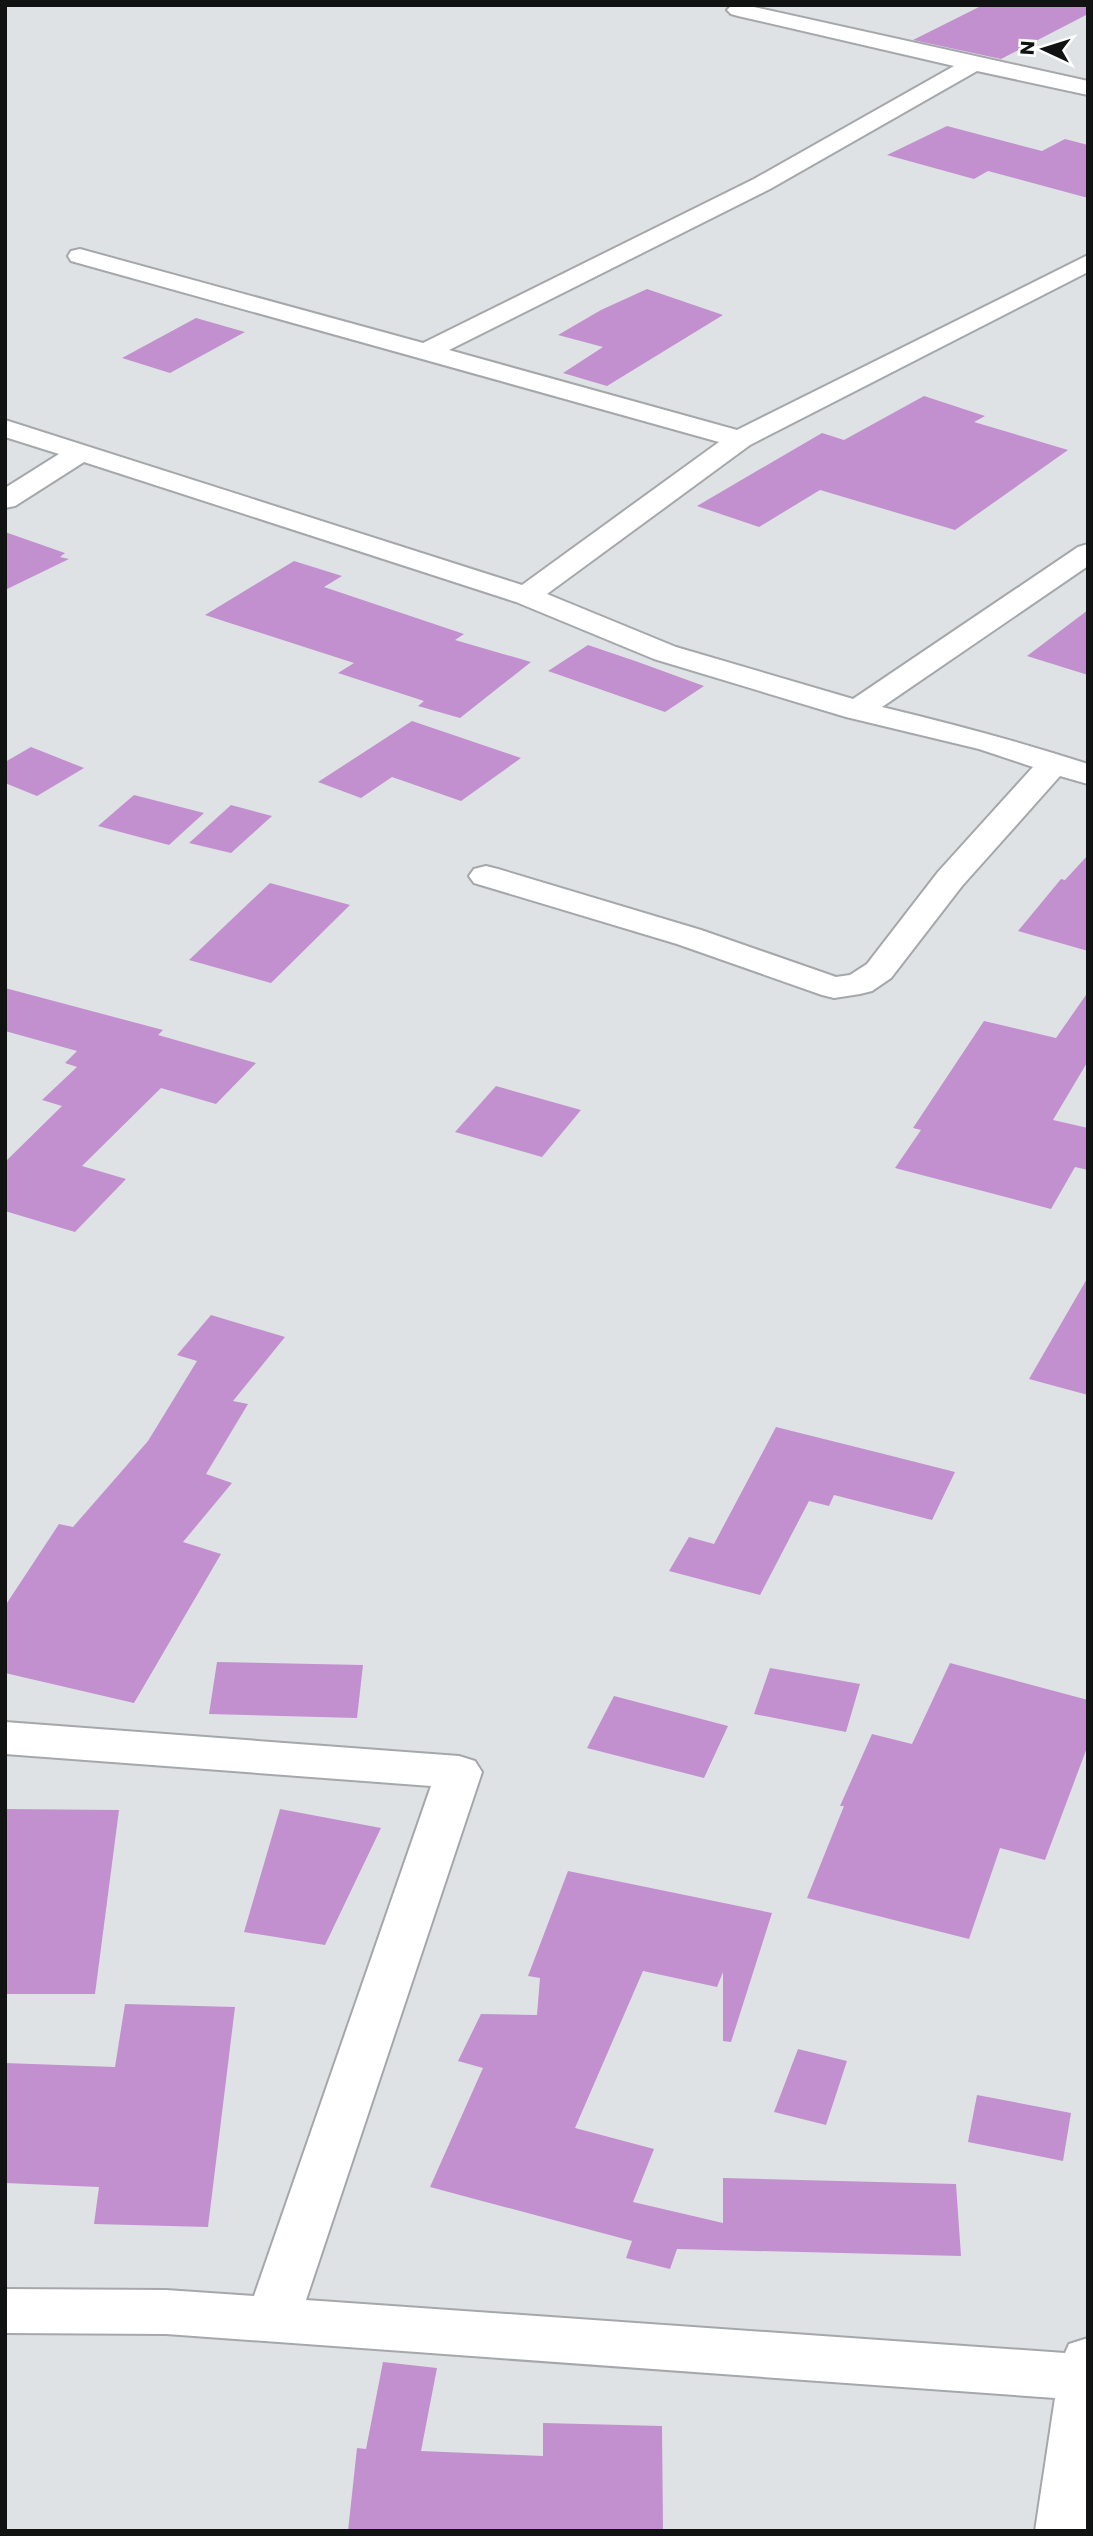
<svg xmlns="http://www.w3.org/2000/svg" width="1093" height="2536" viewBox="0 0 1093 2536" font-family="Poppins,sans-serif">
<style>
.building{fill:#c290cf}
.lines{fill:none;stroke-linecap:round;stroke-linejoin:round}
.minor-casing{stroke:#a5a7aa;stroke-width:4}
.minor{fill:#fff;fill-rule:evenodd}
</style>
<rect width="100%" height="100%" fill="#dfe2e4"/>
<g class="building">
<path d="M983,5H1088V14L1001,59L913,40Z"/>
<path d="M947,126L1042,151L1065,139L1088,145V198L988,171L974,179L887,155Z"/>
<path d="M647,289L723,315L607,386L563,373L603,347L558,335L601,310Z"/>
<path d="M196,318L245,332L170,373L122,358Z"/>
<path d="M924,396L985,416L974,422L1068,450L955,530L820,490L759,527L697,506L822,433L844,440Z"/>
<path d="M5,532L65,553L60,557L69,559L5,590Z"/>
<path d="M294,561L342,576L324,587L464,634L455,640L531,662L460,718L418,706L424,701L338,673L354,663L205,615Z"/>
<path d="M1088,610V675L1027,656Z"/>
<path d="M588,645L638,662L704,686L665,712L548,671Z"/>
<path d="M412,721L521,758L461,801L392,777L361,798L318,782Z"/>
<path d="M31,747L84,768L37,796L5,783V762Z"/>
<path d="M134,795L204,813L169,845L98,826Z"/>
<path d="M231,805L272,816L231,853L189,843Z"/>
<path d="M1088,855V951L1018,931L1061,879L1065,880Z"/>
<path d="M270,883L350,905L271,983L189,960Z"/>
<path d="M5,988L163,1030L158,1035L256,1063L216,1104L161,1088L82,1166L126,1179L75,1232L5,1211V1162L62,1106L42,1100L77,1067L65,1063L77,1051L5,1031Z"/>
<path d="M1088,992V1061L1053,1120L1088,1128V1170L1075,1167L1051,1209L895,1168L921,1130L913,1128L984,1021L1056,1038Z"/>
<path d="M496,1086L581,1110L542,1157L455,1132Z"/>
<path d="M1088,1277V1395L1029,1379Z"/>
<path d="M211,1315L285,1337L233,1401L248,1404L206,1474L232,1483L183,1542L221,1554L134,1703L5,1673V1606L59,1524L73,1527L148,1441L197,1361L177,1355Z"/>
<path d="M776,1427L880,1453L955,1472L932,1520L834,1495L829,1506L809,1501L760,1595L669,1571L689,1537L714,1544Z"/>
<path d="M217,1662L363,1665L357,1718L209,1714Z"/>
<path d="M950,1663L1088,1700V1745L1045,1860L1000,1848L969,1939L807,1898L844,1806H840L872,1734L912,1744Z"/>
<path d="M770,1668L860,1684L846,1732L754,1714Z"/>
<path d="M614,1696L728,1726L704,1778L587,1748Z"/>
<path d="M5,1809L119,1810L95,1994H5Z"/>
<path d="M280,1809L381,1828L325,1945L244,1932Z"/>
<path d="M568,1871L772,1913L731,2042L723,2041V1972L717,1987L643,1971L575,2128L654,2149L633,2202L723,2223V2178L956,2184L961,2256L677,2249L670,2269L626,2258L632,2241L430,2187L483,2068L458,2061L481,2014L537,2015L540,1978L528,1976Z"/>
<path d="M125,2004L235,2007L208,2227L94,2224L99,2187L5,2183V2063L115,2067Z"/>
<path d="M798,2049L847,2061L826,2125L774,2112Z"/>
<path d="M977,2095L1071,2113L1063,2161L968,2142Z"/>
<path d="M383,2362L437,2368L421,2451L543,2456V2423L662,2426L663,2531H348L357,2448L366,2449Z"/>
</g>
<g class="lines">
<g class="minor-casing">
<g id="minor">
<path d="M745,5L1088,81V95L977,71L770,189L449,350L737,430L1088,255V272L750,445L547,594L676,647L853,699L1078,547L1088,544V566L882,707C953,724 1020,742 1088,764V784L1060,776L962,886L891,978L872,991L860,994L834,998L822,995L677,944L474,883L469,876L474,869L486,866L498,869L701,930L836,977L850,975L867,964L938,872L1033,767L979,749L846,717L654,659L516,602L84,462L15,506L5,508V488L59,454L5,437V420L522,585L719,442L71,261L68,256L71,251L80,249L423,343L754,179L954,66L738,16L731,14L727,10L731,6Z"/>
<path d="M5,1722L459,1756L475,1761L482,1772L306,2300L1065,2353L1069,2344L1088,2338V2531H1035L1055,2398L166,2334L5,2333V2289L166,2290L254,2296L431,1786L5,1754Z"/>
</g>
</g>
<use href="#minor" class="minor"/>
</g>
<rect width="1093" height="2536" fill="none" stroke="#111212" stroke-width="14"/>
<g transform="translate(1044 49) rotate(274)" stroke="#ffffff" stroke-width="5" paint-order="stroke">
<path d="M0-5L12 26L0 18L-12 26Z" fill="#111212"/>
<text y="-10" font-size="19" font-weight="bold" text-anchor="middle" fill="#111212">N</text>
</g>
</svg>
